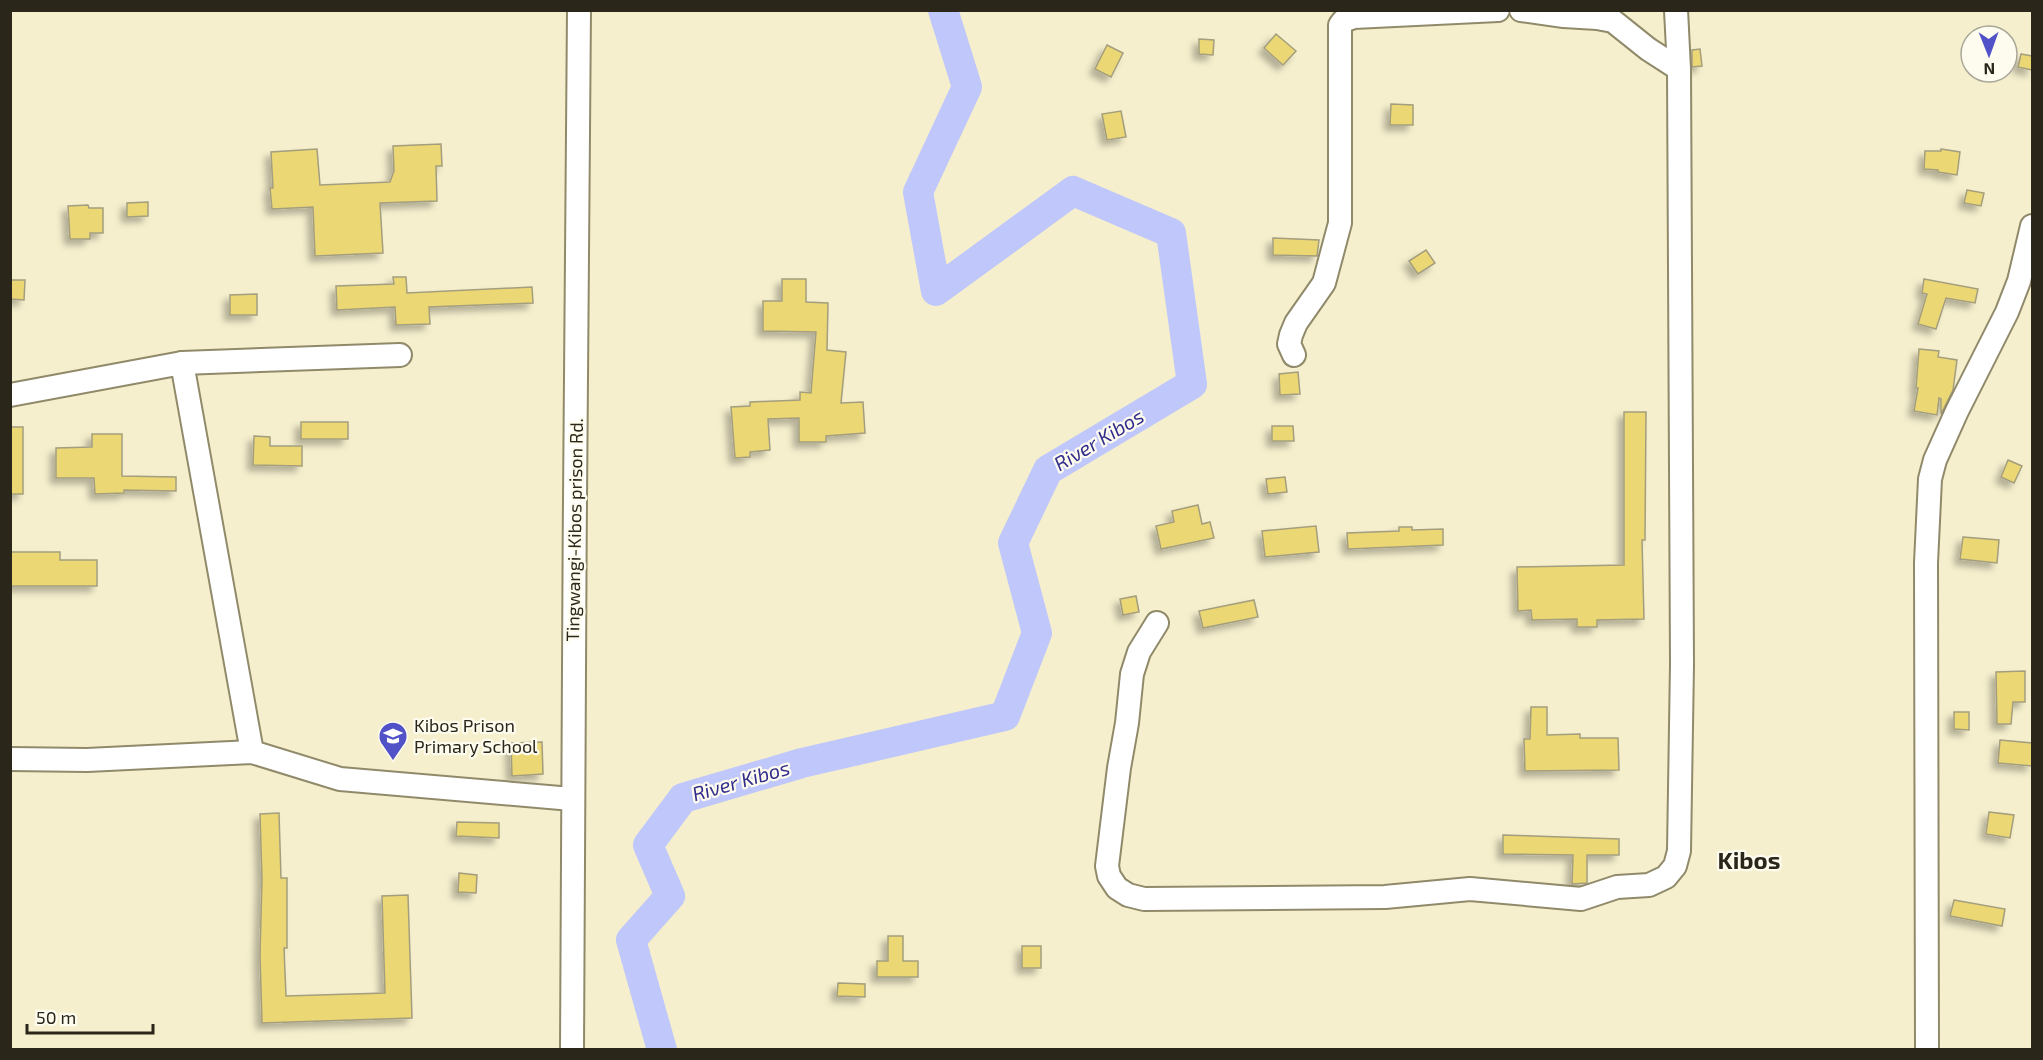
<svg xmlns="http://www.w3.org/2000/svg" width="2043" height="1060" viewBox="0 0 2043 1060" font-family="'Exo 2',sans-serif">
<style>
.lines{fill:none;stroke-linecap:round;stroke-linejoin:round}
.river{stroke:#bfc7fb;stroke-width:30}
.building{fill:#ebd874;stroke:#a49e7e;stroke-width:1.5;filter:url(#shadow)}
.minor-casing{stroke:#908a6b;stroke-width:26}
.minor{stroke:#fff;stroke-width:22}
.labels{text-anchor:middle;stroke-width:4.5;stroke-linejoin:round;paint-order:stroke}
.street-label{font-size:18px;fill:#2a271a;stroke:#fefcee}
.poi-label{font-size:18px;fill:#2a271a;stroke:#fefcee;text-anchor:start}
.water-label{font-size:20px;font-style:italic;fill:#322e8d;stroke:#fefcee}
.district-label{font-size:24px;font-weight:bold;fill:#2a271a;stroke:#fefcee}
</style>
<defs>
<filter id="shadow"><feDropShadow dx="-5.5" dy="5.5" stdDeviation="3" flood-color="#0004"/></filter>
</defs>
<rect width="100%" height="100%" fill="#f5efcd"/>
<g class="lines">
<path class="river" d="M662,1050L631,940L670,896L648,845L683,798L802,763L1005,716L1037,633L1013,543L1048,470L1192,384L1171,233L1073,191L936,291L918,192L967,87L943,10"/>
</g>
<g class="building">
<path d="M1276,34L1296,51L1283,65L1264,48Z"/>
<path d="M1199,39L1214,40L1213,55L1199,54Z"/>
<path d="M1107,45L1123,53L1111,77L1095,69Z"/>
<path d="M1700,49L1702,66L1692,67V50Z"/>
<path d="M2021,54L2032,56V70L2018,67Z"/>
<path d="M1391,104L1413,105V125H1390Z"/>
<path d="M1121,111L1126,137L1107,140L1102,114Z"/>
<path d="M441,144L442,166H436L437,201L380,203L383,253L315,256L313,207L272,209L270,188H273L271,152L317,149L320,185L390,182L394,171L393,146Z"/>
<path d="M1941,149L1960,152L1957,175L1938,172V170L1924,169L1925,151H1941Z"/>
<path d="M1967,190L1984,193L1981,206L1964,203Z"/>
<path d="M148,202V216L127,217V203Z"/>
<path d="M88,205L89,208H103V233H90V239H70L68,206Z"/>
<path d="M1273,238L1319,240L1317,256L1273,255Z"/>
<path d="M1426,250L1435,263L1418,274L1409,261Z"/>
<path d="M393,277H406L407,293L532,287L533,303L429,307L430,324L396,325L395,307L337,310L336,286L394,284Z"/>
<path d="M782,279H806V302L828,303L827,350L846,352L841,403L863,402L865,433L826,436V442H799V418L768,419L770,450L750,452V457L735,458L731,407L750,406V402L800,400V392L811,393L816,332L763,331V301H782Z"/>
<path d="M1924,279L1978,289L1975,303L1946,298L1936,329L1918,324L1927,294L1922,293Z"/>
<path d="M10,280H25L24,300L10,299Z"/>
<path d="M257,294V315H230V295Z"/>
<path d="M1919,349L1939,351L1938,357L1957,360L1953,390L1941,414V399L1939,398L1937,415L1914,411L1918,388H1916Z"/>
<path d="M1298,372L1300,394L1280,395L1279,374Z"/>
<path d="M1624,412H1646L1645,540H1642L1644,619L1597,620V627H1577V619L1532,620L1531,610L1518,611L1517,567L1624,565Z"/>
<rect x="301" y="422" width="47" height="17"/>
<path d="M1272,426H1293L1294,441H1272Z"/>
<rect x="10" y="427" width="13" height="67"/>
<path d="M92,434H122V476L176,477V491L124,490V493L95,494L94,478H56V448L92,447Z"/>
<path d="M254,436L270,437V446H302V466L253,465Z"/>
<path d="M2008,460L2022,466L2014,483L2001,477Z"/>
<path d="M1285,477L1287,492L1268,494L1266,479Z"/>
<path d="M1198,505L1202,524L1210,522L1214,538L1161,549L1156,526L1174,522L1172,511Z"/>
<path d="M1316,526L1319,552L1265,557L1262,531Z"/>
<path d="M1399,527H1412V530L1443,529V545L1348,549L1347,533L1399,531Z"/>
<path d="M1963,537L1999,540L1997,563L1960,559Z"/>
<path d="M10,552H60V560H97V586H10Z"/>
<path d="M1136,596L1139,612L1123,615L1120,599Z"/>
<path d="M1254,600L1258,617L1203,628L1199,611Z"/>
<path d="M2025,671V702H2013L2011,724H1997L1996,672Z"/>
<path d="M1531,707H1547V735L1580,734V738H1618L1619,770L1525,771L1524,739H1530Z"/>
<path d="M1954,712H1969V730L1954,729Z"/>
<path d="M2000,740L2032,743V766L1998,763Z"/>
<path d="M542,742L543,774L512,776L511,743Z"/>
<path d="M1989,812L2014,815L2010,838L1986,834Z"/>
<path d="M279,813L281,878H287V948H284L286,996L385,993L382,896L408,895L412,1018L262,1023L260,955L262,879L260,814Z"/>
<path d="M457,822L499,823V838L456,836Z"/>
<path d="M1503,835L1619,839V855H1587V883L1572,884L1573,855L1503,854Z"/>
<path d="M459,873L477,875L476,893L458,892Z"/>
<path d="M1954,900L2005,909L2002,926L1950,916Z"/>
<path d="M888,936H903V961H918V977H877V961H888Z"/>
<rect x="1022" y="946" width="19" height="22"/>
<path d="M838,983L865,984V997L837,996Z"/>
</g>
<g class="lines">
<g class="minor-casing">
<g id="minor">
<path d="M1521,10L1564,16L1597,18L1613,21L1648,49L1679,69"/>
<path d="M1294,355L1289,344L1291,335L1296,323L1324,283L1340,223V25L1343,21L1354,17L1498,10"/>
<path d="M182,363L252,752"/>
<path d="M10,395L182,363L400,355"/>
<path d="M1157,623L1139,652L1132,674L1127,723L1119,768L1107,866L1109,876L1117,888L1128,895L1144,899L1385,897L1470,889L1581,899L1617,887L1649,885L1666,877L1675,866L1679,851L1682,664L1679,69L1676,10"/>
<path d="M10,759L87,760L252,752L340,779L572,799"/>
<path d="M572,1050C572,703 577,357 579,10"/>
<path d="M1927,1050L1926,563L1930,479L1935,460L1957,411L2007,312L2019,281L2032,226"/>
</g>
</g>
<use href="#minor" class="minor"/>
</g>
<defs>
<g id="school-pin" transform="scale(1.5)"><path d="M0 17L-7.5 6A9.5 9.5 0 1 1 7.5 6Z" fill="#5151c8" stroke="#fefcee"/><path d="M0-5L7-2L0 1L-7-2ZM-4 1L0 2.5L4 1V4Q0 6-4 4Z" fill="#fff"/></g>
</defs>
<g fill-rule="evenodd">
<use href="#school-pin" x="393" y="736"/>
</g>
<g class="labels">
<g class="street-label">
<text transform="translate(575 530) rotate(-89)" y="6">Tingwangi-Kibos prison Rd.</text>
</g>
<g class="poi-label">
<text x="414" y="732">Kibos Prison<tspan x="414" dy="21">Primary School</tspan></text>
</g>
<g class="water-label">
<text transform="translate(1099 440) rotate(-31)" y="7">River Kibos</text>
<text transform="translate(741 781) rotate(-16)" y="7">River Kibos</text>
</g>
<g class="district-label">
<text x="1749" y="869">Kibos</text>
</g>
</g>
<rect width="2043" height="1060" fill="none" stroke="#2a271a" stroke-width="24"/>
<g transform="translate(1989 54) rotate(179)"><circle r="28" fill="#fefcee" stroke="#a9a799" stroke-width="1.5"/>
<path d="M0-4.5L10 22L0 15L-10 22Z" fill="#5151c8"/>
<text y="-9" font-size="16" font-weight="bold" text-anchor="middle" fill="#2a271a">N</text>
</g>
<path d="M27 1024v9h126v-9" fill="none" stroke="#2a271a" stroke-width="3"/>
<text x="36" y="1024" font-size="18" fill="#2a271a" stroke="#fefcee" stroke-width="4.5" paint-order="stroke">50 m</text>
</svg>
